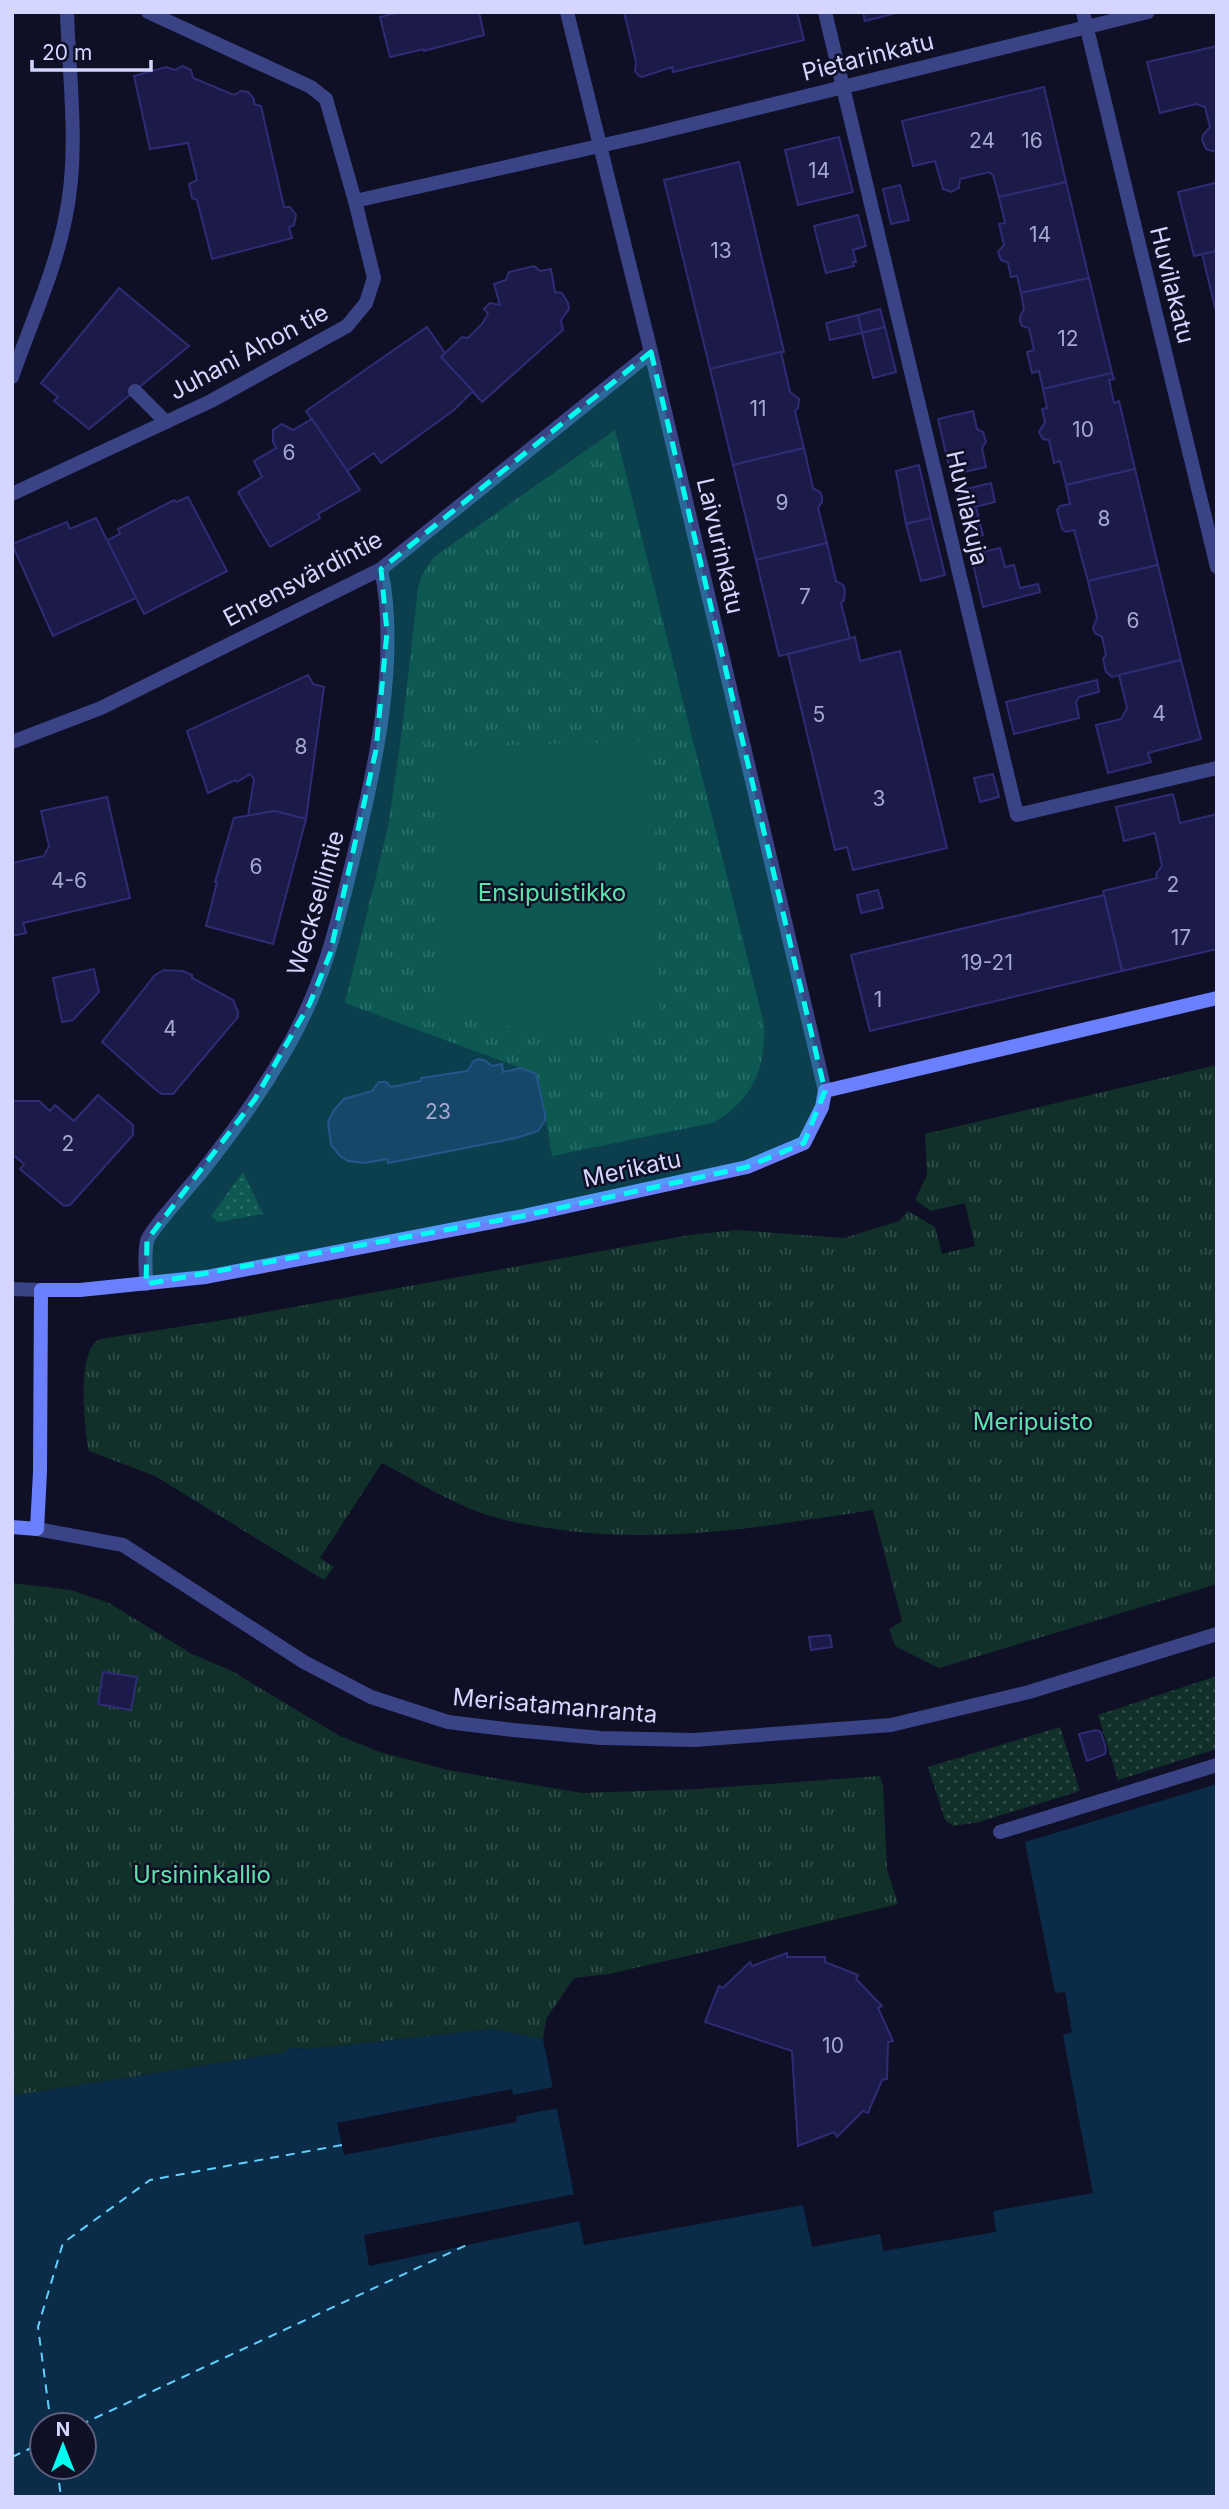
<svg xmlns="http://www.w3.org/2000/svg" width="1229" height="2509" viewBox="0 0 1229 2509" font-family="Inter,sans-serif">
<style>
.grass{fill:url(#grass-dots)}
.park{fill:url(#park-tufts)}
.pitch{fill:#11302a}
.water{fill:#0b2c49;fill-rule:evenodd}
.pier{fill:#0f0f26}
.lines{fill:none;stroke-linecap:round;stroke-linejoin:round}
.ferry{stroke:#62d0ff;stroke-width:2;stroke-dasharray:9 7;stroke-linecap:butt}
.building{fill:#1c1a48;stroke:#2e2c74;stroke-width:2}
.street{stroke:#394386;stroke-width:14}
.secondary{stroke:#6b80ff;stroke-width:14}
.marked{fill:#0fe;fill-opacity:0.2;stroke:#0fe;stroke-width:5;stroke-dasharray:14 9;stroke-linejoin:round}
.labels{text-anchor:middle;stroke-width:5;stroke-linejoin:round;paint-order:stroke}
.number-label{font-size:21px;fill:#a6a7d1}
.street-label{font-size:24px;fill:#d4d6ff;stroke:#0f0f26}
.park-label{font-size:24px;fill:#5de2ab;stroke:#0f0f26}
</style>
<defs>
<pattern id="grass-dots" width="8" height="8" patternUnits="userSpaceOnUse" patternTransform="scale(1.75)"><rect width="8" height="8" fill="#11302a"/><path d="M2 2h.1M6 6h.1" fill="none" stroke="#334d4a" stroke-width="1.8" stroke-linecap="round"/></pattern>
<pattern id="park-tufts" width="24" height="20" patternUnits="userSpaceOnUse" patternTransform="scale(1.75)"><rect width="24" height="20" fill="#11302a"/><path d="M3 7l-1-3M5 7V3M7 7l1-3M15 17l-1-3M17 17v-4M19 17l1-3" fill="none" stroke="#334d4a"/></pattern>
</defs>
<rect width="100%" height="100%" fill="#0f0f26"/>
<g class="grass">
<path d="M243,1172L263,1214L218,1222L211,1216Z"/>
<path d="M1217,1676V1749L1118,1780L1098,1715Z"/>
<path d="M1060,1727L1080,1791L979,1822L953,1826L945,1820L928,1767Z"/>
</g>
<g class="park">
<path d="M615,430L764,1024C766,1069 752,1101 712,1123L552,1156L545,1114L521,1068L345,1003L388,827L402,731L418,588L422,575L434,557Z"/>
<path d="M1217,1065V1584L939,1668L895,1646L889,1629L902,1621L873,1510C767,1526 662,1545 555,1529C532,1526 509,1522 487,1515C449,1502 416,1481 382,1463L320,1558L334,1567L324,1580L155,1476L89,1451C84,1429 76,1349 100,1339L211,1322L690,1235L736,1230L844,1238L899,1221L908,1211L935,1227L942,1254L975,1246L965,1203L931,1211L915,1200L927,1175L925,1134Z"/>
<path d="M12,1583L71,1590L109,1603L192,1654L230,1670L340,1736L380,1752L448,1770L582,1793L697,1789L880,1776L883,1786L887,1869L898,1904L696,1954L609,1974L574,1978L546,2019L543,2039L492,2029L311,2049L290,2048L283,2053L12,2096Z"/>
</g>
<path class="pitch" d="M653,741L660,1012L633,1013L601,1030L579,1037L532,1034L503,1024L486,1013L440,1014L437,871L442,870L441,855H436L434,767H441V747Z"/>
<path class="water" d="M1217,1784V2497H12V2096L283,2053L290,2048L311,2049L492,2029L543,2039L584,2245L803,2205L812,2247L880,2234L883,2251L996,2232L993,2211L1093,2193L1063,2035L1072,2032L1065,1992L1055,1993L1025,1842ZM42,2425H84V2467H42Z"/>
<g class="pier">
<path d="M554,2087L558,2108L516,2116L517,2122L344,2155L337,2123L512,2089L513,2095Z"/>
<path d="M575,2194L580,2221L369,2266L364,2235Z"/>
</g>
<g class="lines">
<g class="ferry">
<path d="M51,2425L38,2327L63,2243L150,2180L342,2145"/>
<path d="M80,2425L471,2243"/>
<path d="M12,2457L42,2443"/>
<path d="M57,2467L61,2497"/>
</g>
</g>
<g class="building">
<path d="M400,12H479L484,35L424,51V49L390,57L380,17Z"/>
<path d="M624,12H797L804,40L673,72L672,67L642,77L639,76L635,71L636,62Z"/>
<path d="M863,12H900L865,21Z"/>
<path d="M1217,46V157L1216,152L1206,149L1202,140L1203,135L1210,127L1205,107L1196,104L1160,113L1147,62Z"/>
<path d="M182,66L191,70L193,78L234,95L241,91L248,92L254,99V104L261,106L284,207H290L296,215L294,225L289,227L292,238L212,259L197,200L192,198L189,184L197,180L188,143L150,149L134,76L166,67L175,70Z"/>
<path d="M1044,87L1066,182L999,197L993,175L989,172L960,179L959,188L951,192L943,189L935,161L913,166L902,121Z"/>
<path d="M839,137L853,192L798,205L785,150Z"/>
<path d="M739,162L784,352L710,369L664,180Z"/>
<path d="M1217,181V251L1194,256L1178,192L1215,183Z"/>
<path d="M1066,182L1089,278L1021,293L1017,276L1011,277L1008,263L1001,260L998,252L1004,245L999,224L1005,223L999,197Z"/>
<path d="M900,185L909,220L891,224L883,189Z"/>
<path d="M858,215L866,246L853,250L856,262H853L854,266L826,273L814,226Z"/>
<path d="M1217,251V315L1202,254Z"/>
<path d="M534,266L540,271L551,269L555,292L562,293L568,303L569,309L561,320L563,330L482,402L441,357L462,337L468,338L482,324L488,314L484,309L490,303L500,305L494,284L506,280L509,272Z"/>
<path d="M1089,278L1112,373L1043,389L1039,371L1032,373L1027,352L1034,350L1029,328L1022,326L1020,321V317L1024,309L1021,293Z"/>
<path d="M119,288L189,346L89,429L54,401L58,397L41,383Z"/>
<path d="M880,309L885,327L862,333L858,315Z"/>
<path d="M858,315L862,333L830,340L826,323Z"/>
<path d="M427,327L445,353L441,357L473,391L454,410L381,463L374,453L347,471L306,411Z"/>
<path d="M885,327L896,372L873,378L862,333Z"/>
<path d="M781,352L790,392L799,399L798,408L795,411L804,448L733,465L710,369Z"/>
<path d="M1112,373L1114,379L1109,380L1114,403L1119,401L1135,469L1066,485L1060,461L1054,463L1049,440L1043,439L1039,432L1045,422L1042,409L1047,408L1043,389Z"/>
<path d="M973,411L977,429L983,432L986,442L982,448L986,467L951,475L938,419Z"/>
<path d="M312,419L360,490L318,514L320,518L270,547L238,492L262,477L254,461L276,448L273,442V430L282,424L293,430Z"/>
<path d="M804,448L813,488L820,492L822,497V502L818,508L827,543L756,560L733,465Z"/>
<path d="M919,465L931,518L906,524L896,471Z"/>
<path d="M1135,469L1158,565L1088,581L1074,530L1066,532L1062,529L1057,510L1060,506L1070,504L1066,485Z"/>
<path d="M991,483L995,502L963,510L958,491Z"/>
<path d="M188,497L227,571L144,614L106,541L120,534L118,529L174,500L176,502Z"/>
<path d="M976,507L983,535L967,539L960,511Z"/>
<path d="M96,518L136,598L53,636L12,544L67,522L70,529Z"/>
<path d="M931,518L945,575L921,581L906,524Z"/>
<path d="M827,543L836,581L843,585L845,590L844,600L841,603L850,639L779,656L756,560Z"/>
<path d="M1000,548L1005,567L1014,565L1020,588L1038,584L1040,592L983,607L971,555Z"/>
<path d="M1158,565L1181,660L1112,677L1106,672L1103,659L1106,655L1102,637L1095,633L1093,628L1097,618L1088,581Z"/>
<path d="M855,637L860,661L900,651L947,848L853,870L847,847L835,850L788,654Z"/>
<path d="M1181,660L1201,739L1148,753L1151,762L1108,773L1096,725L1121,719L1127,708L1119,675Z"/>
<path d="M308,675L313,684L324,687L306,819L275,811L248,816L254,779L250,774L237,782L235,780L208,793L187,731Z"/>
<path d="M1097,680L1099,692L1079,697L1076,702L1079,718L1014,734L1006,702Z"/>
<path d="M993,774L999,797L980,802L974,778Z"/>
<path d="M1173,794L1180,823L1217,814V949L1122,971L1103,891L1157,878L1156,874L1162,866L1155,833L1124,841L1116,807Z"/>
<path d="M107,797L130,898L23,923L26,933L12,936V863L44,856L49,846L41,811Z"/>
<path d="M275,811L306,819L273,944L206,926L217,882H215L234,818Z"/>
<path d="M878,890L883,908L861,913L857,895Z"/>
<path d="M1104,895L1122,971L870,1031L851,955Z"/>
<path d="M94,969L99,992L73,1020L62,1022L53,978Z"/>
<path d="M164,970L183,971L192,975V978L233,1000L238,1012V1017L173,1094H162L156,1090L102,1042L155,975Z"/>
<path d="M478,1059L484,1060L492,1066L502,1064L503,1072L521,1068L536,1074L545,1114V1120L538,1131L516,1138L388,1163L387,1159L365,1163L348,1161L341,1157L331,1145L328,1122L334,1110L344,1099L372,1091L379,1082H386L391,1087L421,1081V1078L467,1071L474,1061Z"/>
<path d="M98,1095L133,1125V1135L70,1205L64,1206L20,1169L24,1164L12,1154V1101H39L50,1111L55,1105L74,1121Z"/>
<path d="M830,1635L832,1647L811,1650L809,1637Z"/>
<path d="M103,1672L137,1677L131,1710L98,1704Z"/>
<path d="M1096,1730L1101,1732L1106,1749L1105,1754L1087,1761L1079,1734Z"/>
<path d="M787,1953V1957H825V1962L858,1975L856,1979L882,2006L878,2008L893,2041L888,2042L887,2079L882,2080L868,2113L863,2111L837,2137L834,2132L798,2146L792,2051L705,2022L719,1986L723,1988L750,1962L752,1966Z"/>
</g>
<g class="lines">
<g class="street">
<path d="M567,12L651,352L825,1091"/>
<path d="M825,12L1017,815L1217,768"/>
<path d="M1083,12L1217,567"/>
<path d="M355,201L648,135L1148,12"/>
<path d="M12,377C30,325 54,274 65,220C80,152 69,81 67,12"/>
<path d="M135,391L166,422"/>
<path d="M12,494L211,401L347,326L366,303L374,278L355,201L326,99L311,87L148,12"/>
<path d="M12,742L101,708L381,569L651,352"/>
<path d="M146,1284C146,1271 144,1254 147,1241C150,1230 193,1183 203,1170C233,1132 263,1090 287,1048C322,987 336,930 352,863C374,774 400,659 381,569"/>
<path d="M12,1289L41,1290"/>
<path d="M37,1529L123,1545L304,1662L371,1697L448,1722L513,1730L601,1738L694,1740L891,1725L1029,1692L1217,1634"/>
<path d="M1000,1832L1217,1765"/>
</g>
<path class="secondary" d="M12,1527L37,1529L40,1472L41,1290H80L206,1277L523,1216L747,1167L804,1143L822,1107L825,1091L1217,998"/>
</g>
<path class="marked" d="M651,352L825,1091L804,1143L747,1167L523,1216L146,1284L147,1240L255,1099L310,1003L330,954L376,750L387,632L381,569Z"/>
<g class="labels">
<g class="number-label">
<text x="982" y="148">24</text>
<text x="1032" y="148">16</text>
<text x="819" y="178">14</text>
<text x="1040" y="242">14</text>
<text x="721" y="258">13</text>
<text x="1068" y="346">12</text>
<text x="758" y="416">11</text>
<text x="1083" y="437">10</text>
<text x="289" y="460">6</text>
<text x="782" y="510">9</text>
<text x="1104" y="526">8</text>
<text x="805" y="604">7</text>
<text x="1133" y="628">6</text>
<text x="1159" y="721">4</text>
<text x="819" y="722">5</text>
<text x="301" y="754">8</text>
<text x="879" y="806">3</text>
<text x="256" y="874">6</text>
<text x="69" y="888">4-6</text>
<text x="1173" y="892">2</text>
<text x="1181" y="945">17</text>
<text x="987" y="970">19-21</text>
<text x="878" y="1007">1</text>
<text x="170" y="1036">4</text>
<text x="438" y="1119">23</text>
<text x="68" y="1151">2</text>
<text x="833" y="2053">10</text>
</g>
<g class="street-label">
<text transform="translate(868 57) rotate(-14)" y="8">Pietarinkatu</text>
<text transform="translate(1172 285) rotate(76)" y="8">Huvilakatu</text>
<text transform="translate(249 352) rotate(-28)" y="8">Juhani Ahon tie</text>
<text transform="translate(967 508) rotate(77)" y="8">Huvilakuja</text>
<text transform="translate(720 546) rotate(77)" y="8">Laivurinkatu</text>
<text transform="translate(303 579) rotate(-28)" y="8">Ehrensvärdintie</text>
<text transform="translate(316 903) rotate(-74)" y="8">Wecksellintie</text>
<text transform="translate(632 1169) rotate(-12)" y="8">Merikatu</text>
<text transform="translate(555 1706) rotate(5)" y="8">Merisatamanranta</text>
</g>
<g class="park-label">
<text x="552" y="901">Ensipuistikko</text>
<text x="1033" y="1430">Meripuisto</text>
<text x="202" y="1883">Ursininkallio</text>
</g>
</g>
<rect width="1229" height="2509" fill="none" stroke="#d4d6ff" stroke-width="28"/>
<g transform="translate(63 2446)"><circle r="33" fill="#0f0f26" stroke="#5e5f7d" stroke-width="2"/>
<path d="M0-5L12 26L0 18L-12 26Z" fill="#00ffee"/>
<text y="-10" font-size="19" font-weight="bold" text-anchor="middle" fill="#d4d6ff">N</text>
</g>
<path d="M32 60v10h119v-10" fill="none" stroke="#d4d6ff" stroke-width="3.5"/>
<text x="42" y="60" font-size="21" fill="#d4d6ff" stroke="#0f0f26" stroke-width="5" paint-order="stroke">20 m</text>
</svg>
